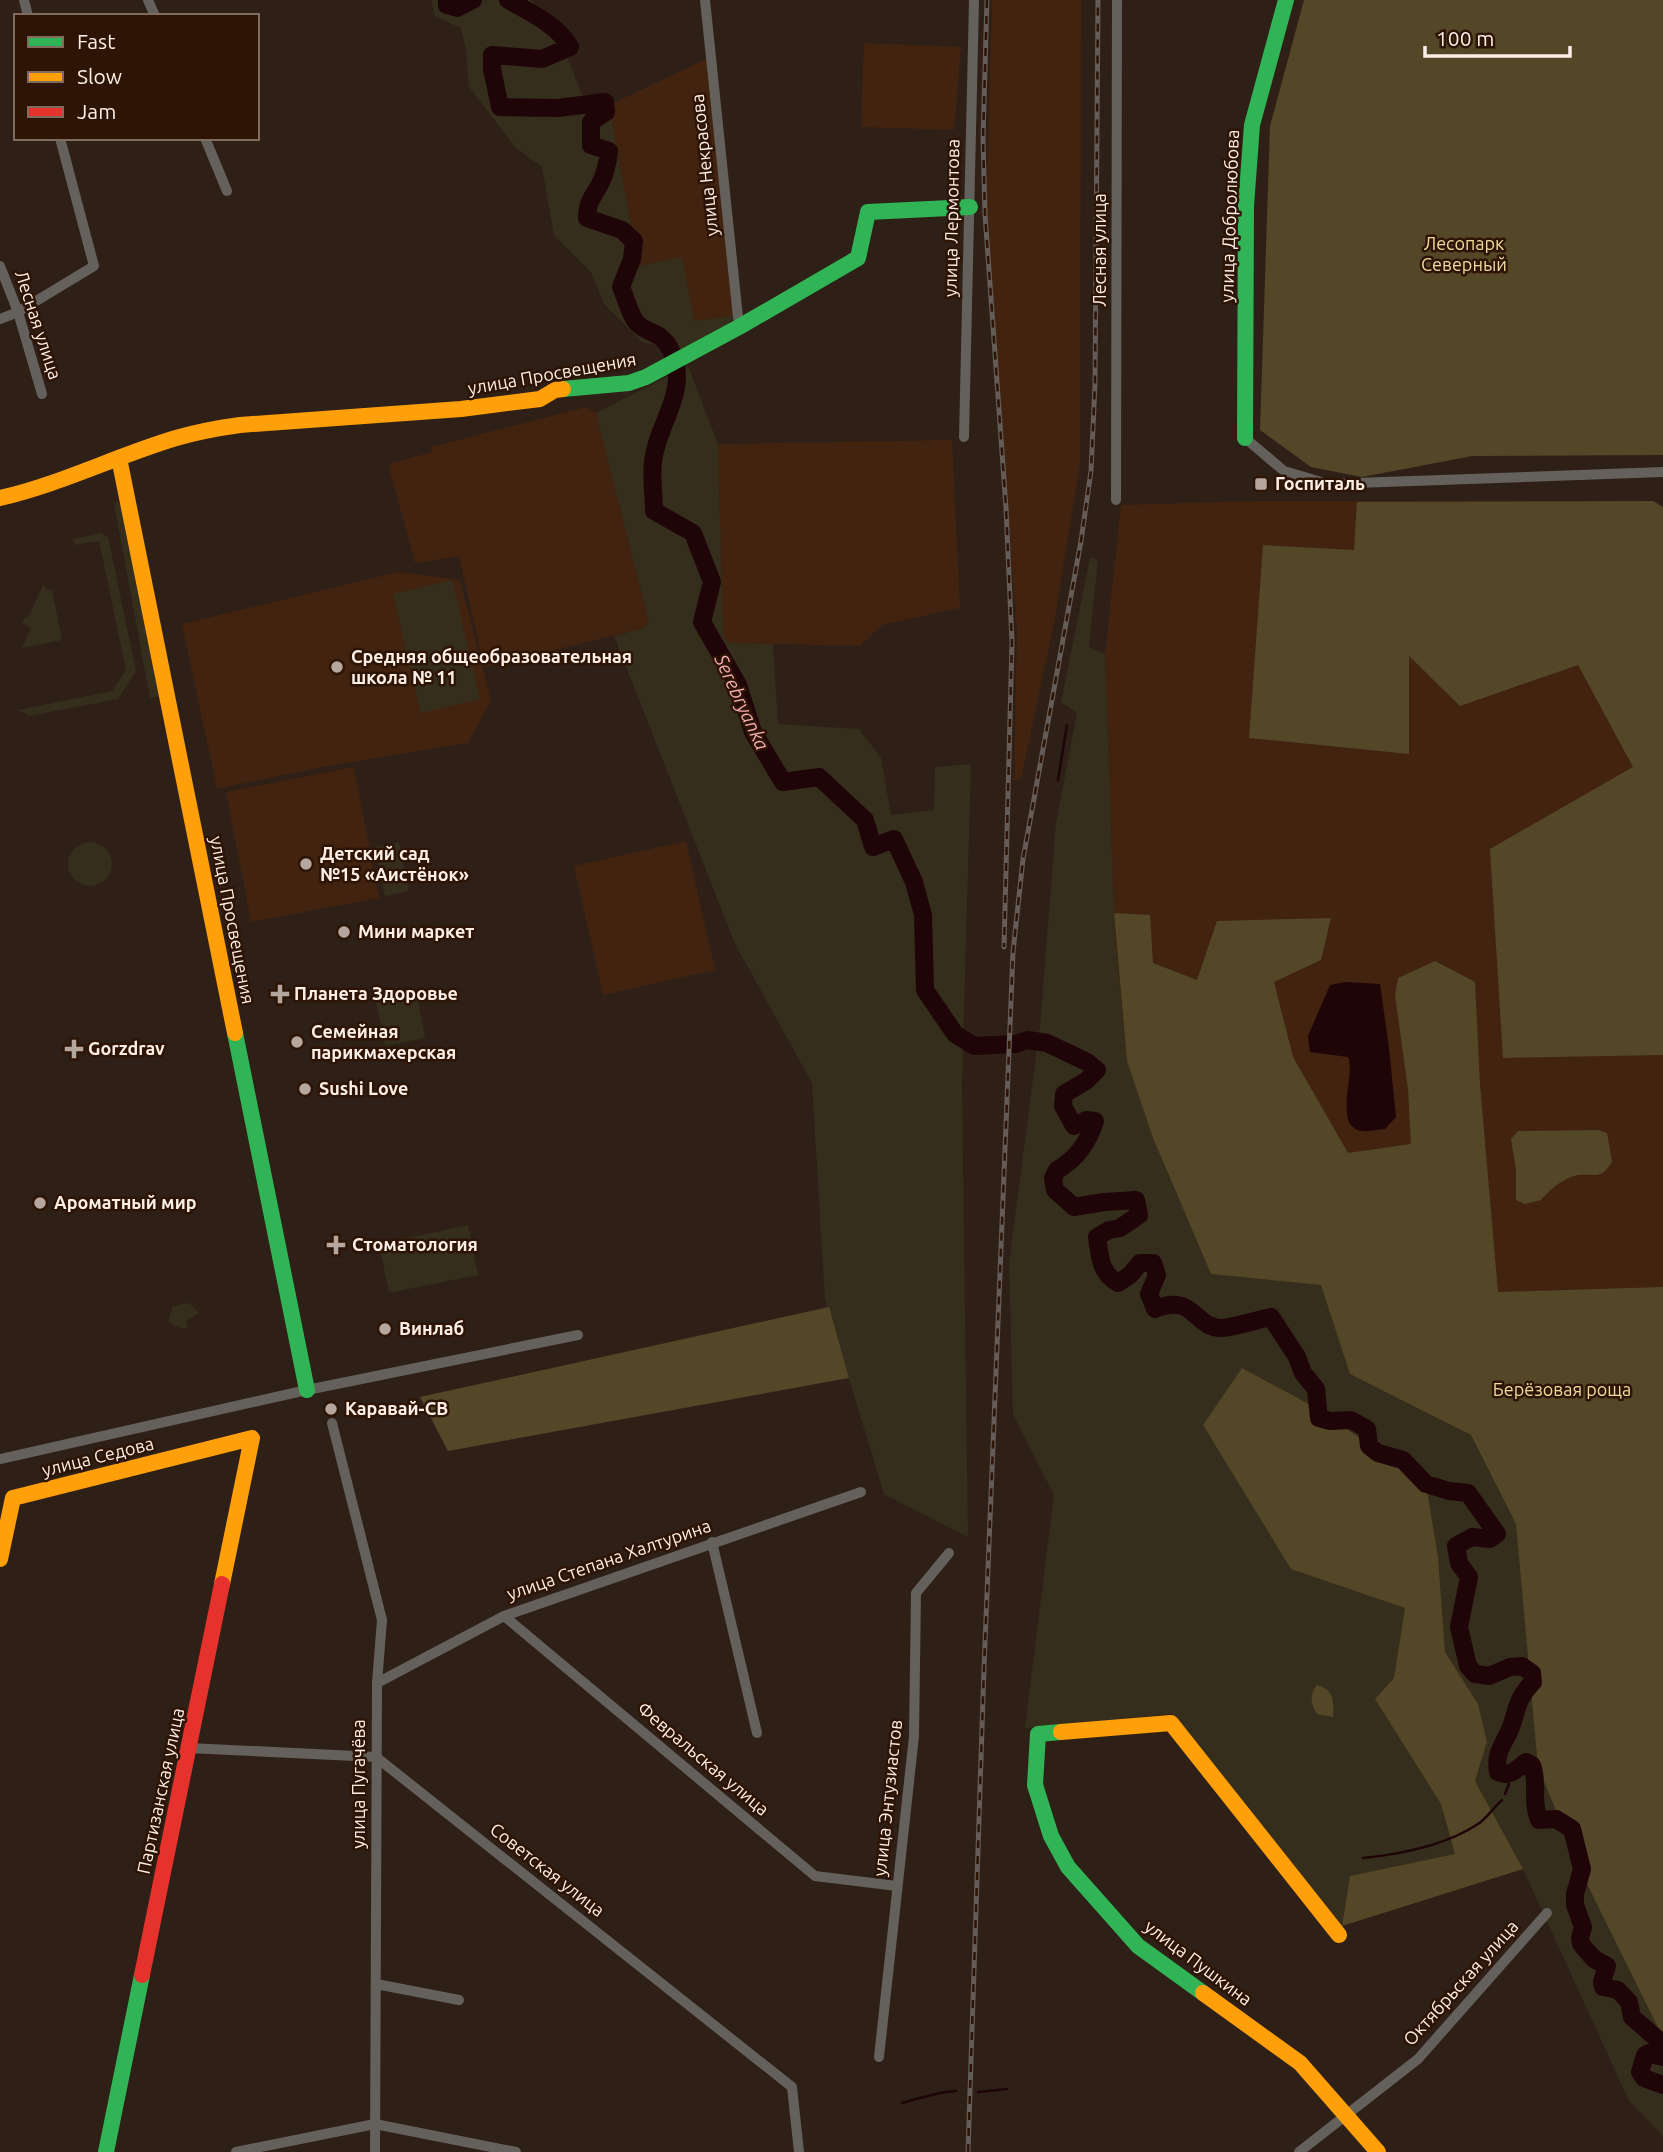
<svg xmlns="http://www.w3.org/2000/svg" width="1663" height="2152" viewBox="0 0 1663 2152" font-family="Ubuntu,sans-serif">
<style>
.built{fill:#412310}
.green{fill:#352e1c}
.forest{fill:#534728}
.water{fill:#1f0508}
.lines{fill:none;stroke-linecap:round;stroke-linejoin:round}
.stream{stroke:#1f0508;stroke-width:2.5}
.river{stroke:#1f0508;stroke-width:18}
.street{stroke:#64605b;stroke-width:10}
.fast{stroke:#30b455;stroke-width:16}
.slow{stroke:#ff9f0a;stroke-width:16}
.jam{stroke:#e5322d;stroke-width:16}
.rail-casing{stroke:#655c58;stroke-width:5}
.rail{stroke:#2d1405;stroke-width:2.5;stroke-dasharray:8;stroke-linecap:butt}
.poi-dot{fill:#b5a69e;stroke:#2d1405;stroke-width:2.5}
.labels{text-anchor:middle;stroke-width:5;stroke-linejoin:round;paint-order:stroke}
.street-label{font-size:18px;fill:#fdeee6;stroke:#2d1405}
.park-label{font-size:18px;fill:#f0db9c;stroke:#2d1405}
.poi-label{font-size:18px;font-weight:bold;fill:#fdeee6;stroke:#2d1405;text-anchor:start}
.water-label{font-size:19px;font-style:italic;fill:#f3adb7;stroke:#2d1405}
</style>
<rect width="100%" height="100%" fill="#2e2017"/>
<g class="built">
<path d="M992,0H1081L1080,464L1054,623L1021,779L1014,781L1017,630L988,258L986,206Z"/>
<path d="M864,43L961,47L954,130L861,127Z"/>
<path d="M706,59L735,316L694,321L638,266L609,105Z"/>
<path d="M586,407L596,413L649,622L644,628L484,667L459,556L415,563L388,464L432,452L431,447Z"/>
<path d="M952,440L960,608L882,625L860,646L728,643L723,636L718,444Z"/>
<path d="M1255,501H1653L1663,507V1633L1523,1869L1342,1926L1172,1714L1025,1728L1054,1495L1115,939L1105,654L1121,505Z"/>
<path d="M398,572L460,580L491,701L468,743L323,767L217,789L182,624Z"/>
<path d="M354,767L379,898L251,922L226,792Z"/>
<path d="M686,841L715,970L603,995L574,866Z"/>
</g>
<g class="green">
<path d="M431,0H531L558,34L583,97L609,105L638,266L682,257L694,321L735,316L723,329L680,350L642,342L604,304L591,272L554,235L542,167L515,147L469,87L466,49L461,28L435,16Z"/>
<path d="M688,366L718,444L723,636L729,643L773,644L778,724L859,729L881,758L891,815L934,810L935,767L971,764L962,1084L968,1537L884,1494L825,1300L812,1083L735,944L614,636L644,628L649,622L596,413Z"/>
<path d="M124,502L161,696L150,698L114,503Z"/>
<path d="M101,533L108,537L136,671L118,699L29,716L18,710L112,691L126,670L99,541L75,545L73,539Z"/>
<path d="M1090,558L1098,559L1089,647L1105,654L1115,939L1127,1061L1153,1138L1211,1274L1322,1285L1350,1374L1471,1435L1516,1524L1585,1880L1663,2038V2136L1629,2101L1523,1869L1475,1781L1487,1742L1478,1704L1445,1652L1438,1557L1426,1484L1318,1409L1242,1368L1291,1569L1405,1608L1394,1678L1375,1699L1441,1804L1455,1854L1350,1876L1342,1926L1172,1714L1025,1728L1054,1495L1013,1415L1009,1263L1040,1026L1056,823L1077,713L1061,702Z"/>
<path d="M452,580L480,699L421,713L393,594Z"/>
<path d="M44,583L46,590L52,589L62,640L22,648L31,628L22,623L24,618L29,615Z"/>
<circle cx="90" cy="864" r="22"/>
<path d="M399,842L409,891L385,896L375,847Z"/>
<path d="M416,989L425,1038L385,1046L375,996Z"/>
<path d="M468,1225L478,1275L389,1293L379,1244Z"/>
<path d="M189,1303L199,1313L186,1321L188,1328C180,1329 174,1327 168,1321L173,1306Z"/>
</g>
<g class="forest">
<path d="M1304,0H1663V455L1472,456L1362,477L1311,467L1260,430L1270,126Z"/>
<path d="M1653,501L1663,507V1055L1503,1058L1490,849L1633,767L1578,665L1460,706L1409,656V754L1249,738L1263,545L1354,550L1357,502Z"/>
<path d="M1114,913L1150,915L1153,963L1197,980L1217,921L1331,918L1321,960L1274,982L1293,1057L1348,1153L1411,1144L1408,1089L1395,995L1398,978L1435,961L1475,982L1480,1084L1498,1292L1663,1287V2038L1585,1880L1538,1767L1516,1524L1471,1435L1350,1374L1321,1285L1211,1274L1153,1138L1127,1061Z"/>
<path d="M1598,1130L1607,1133L1612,1162C1600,1181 1596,1173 1578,1175C1565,1177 1549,1190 1541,1200L1525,1204L1516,1200V1169L1511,1139L1518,1131Z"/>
<path d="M829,1307L849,1378L448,1451L420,1397Z"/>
<path d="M1242,1368L1318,1409L1426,1484L1438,1557L1445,1652L1478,1704L1487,1742L1475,1781L1523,1869L1342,1926L1350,1876L1455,1854L1441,1804L1375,1699L1394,1678L1405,1608L1291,1569L1203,1425Z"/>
<path d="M1316,1685C1334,1689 1334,1701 1333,1717L1317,1714C1310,1703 1310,1697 1316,1685Z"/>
</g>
<path class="water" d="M1345,982L1380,984L1389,1048L1396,1117L1385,1129C1379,1129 1370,1132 1363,1131C1332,1128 1356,1074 1348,1057L1310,1052L1308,1036L1330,985Z"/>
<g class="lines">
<g class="stream">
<path d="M1058,780L1067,725"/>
<path d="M1504,1775L1509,1784L1505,1794"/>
<path d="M1363,1858C1402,1854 1445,1846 1478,1824C1487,1818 1494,1807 1502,1800"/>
<path d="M978,2092L1007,2089"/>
<path d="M902,2103C918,2099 941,2091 956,2091"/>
</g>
<g class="river">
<path d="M447,0V5L457,8L473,0"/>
<path d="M508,0C529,12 558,25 570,47L542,59L492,55V69L500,107L558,108L605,102L606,112L591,122V145L609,151C608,161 606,170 602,180C595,196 587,199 587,218L622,230L634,241L632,259L621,287C626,298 629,313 636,322C647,335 663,330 672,353C689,393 657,423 653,462C651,478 654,495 654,511L693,533L712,582L702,622L738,685L753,732L783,782L819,777L865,820L873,847L894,839L914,882L923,915L925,990L955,1034L974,1046L1015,1044L1028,1040L1047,1043L1087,1062L1097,1070L1086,1081L1064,1094L1063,1106L1074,1126L1086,1120L1095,1121C1089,1141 1076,1160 1057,1170L1053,1178L1055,1190L1074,1207L1104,1202L1136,1200L1139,1215L1120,1228L1109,1230L1097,1237C1100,1257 1100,1273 1118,1283L1130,1275L1140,1263H1153L1157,1275L1149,1294L1155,1309C1195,1293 1194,1328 1221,1328C1237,1327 1255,1320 1271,1317L1297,1357L1303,1373L1316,1389L1319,1418L1330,1421L1351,1420L1367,1429L1369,1446L1378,1453L1403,1460L1426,1484L1449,1491L1468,1493L1497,1534L1490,1539L1472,1537L1456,1546L1459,1563L1469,1577L1459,1627L1468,1666L1475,1674L1489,1676L1510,1667L1522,1666L1532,1673L1533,1682C1514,1701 1518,1713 1508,1734C1501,1747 1495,1756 1498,1772C1509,1778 1517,1769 1526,1762L1532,1765C1539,1784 1531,1800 1539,1820L1556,1819L1572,1829L1582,1869L1575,1894V1905L1583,1927L1580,1938L1581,1944L1594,1959L1607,1966L1602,1982L1603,1987L1618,1990L1629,2002L1632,2017L1663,2044"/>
<path d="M1663,2057L1649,2053L1645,2055L1640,2072L1644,2078L1663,2085"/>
</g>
<g class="street">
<path d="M24,0L28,16"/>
<path d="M148,0L155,16"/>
<path d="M705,0L739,327"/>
<path d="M205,138L227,191"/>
<path d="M0,266L18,312L42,394"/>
<path d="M0,319L18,312L94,266L60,138"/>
<path d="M964,437L974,0"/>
<path d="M1245,438L1284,471L1328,484L1663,472"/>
<path d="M1116,500L1117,0"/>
<path d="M332,1423L382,1620L377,1683L375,2152"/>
<path d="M0,1459L307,1390L578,1335"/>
<path d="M712,1542L757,1733"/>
<path d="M504,1616L815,1876L897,1886"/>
<path d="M377,1683L504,1616L861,1492"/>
<path d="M189,1748L376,1757L792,2087L799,2152"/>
<path d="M376,1984L459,2000"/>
<path d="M879,2057L914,1736L916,1593L949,1553"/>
<path d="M236,2152L375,2124L516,2152"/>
<path d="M1299,2152L1418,2059L1547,1913"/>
</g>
<g class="fast">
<path d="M563,389L629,383L646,377L739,327L858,258L868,212L970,207"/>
<path d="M1245,438L1246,206L1252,125L1286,0"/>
<path d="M235,1033L307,1390"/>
<path d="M1061,1732L1038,1734L1035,1785L1051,1836L1068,1867L1138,1946L1203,1993"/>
<path d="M106,2152L142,1975"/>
</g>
<g class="slow">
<path d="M119,458L235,1033"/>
<path d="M0,498C61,484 116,456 176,438C197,432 218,428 240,425L461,409L540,399L555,390L563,389"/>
<path d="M0,1559L13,1498L252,1438L222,1584"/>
<path d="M1061,1732L1171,1723L1339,1935"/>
<path d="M1203,1993L1300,2063L1378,2152"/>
</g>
<path class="jam" d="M142,1975L222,1584"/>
<g class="rail-casing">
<g id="rail">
<path d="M987,0L983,138L985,214L1006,508L1012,642L1004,947"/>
<path d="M968,2152L984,1668L1013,952L1023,859L1081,541L1091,471L1095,384L1098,0"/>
</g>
</g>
<use href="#rail" class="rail"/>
</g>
<g class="poi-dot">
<rect x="1254" y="477" width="14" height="14" rx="3.5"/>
<circle cx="337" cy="667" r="7"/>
<circle cx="306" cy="864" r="7"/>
<circle cx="344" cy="932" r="7"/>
<path d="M276.5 983.5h7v7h7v7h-7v7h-7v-7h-7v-7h7z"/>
<circle cx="297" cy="1042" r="7"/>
<path d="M70.5 1038.5h7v7h7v7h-7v7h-7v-7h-7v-7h7z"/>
<circle cx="305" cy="1089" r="7"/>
<circle cx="40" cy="1203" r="7"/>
<path d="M332.5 1234.5h7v7h7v7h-7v7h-7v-7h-7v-7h7z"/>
<circle cx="385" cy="1329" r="7"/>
<circle cx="331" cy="1409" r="7"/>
</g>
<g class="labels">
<g class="street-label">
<text transform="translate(705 165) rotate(-96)" y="6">улица Некрасова</text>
<text transform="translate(1230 216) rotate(-88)" y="6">улица Добролюбова</text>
<text transform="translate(952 218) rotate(-89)" y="6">улица Лермонтова</text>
<text transform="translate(1100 250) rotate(-90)" y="6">Лесная улица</text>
<text transform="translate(38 325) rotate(72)" y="6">Лесная улица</text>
<text transform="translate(552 374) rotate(-10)" y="6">улица Просвещения</text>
<text transform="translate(232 920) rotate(79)" y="6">улица Просвещения</text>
<text transform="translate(98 1457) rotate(-14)" y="6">улица Седова</text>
<text transform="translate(609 1560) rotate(-19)" y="6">улица Степана Халтурина</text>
<text transform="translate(703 1759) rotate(40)" y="6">Февральская улица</text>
<text transform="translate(359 1784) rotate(-90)" y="6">улица Пугачёва</text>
<text transform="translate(161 1791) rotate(-78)" y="6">Партизанская улица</text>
<text transform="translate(888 1798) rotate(-84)" y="6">улица Энтузиастов</text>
<text transform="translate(547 1870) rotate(38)" y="6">Советская улица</text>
<text transform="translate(1198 1963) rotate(37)" y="6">улица Пушкина</text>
<text transform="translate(1461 1983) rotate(-48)" y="6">Октябрьская улица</text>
</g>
<g class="park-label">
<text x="1464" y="250">Лесопарк<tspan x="1464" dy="21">Северный</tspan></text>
<text x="1562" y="1396">Берёзовая роща</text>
</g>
<g class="poi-label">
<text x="1275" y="490">Госпиталь</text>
<text x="351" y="663">Средняя общеобразовательная<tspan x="351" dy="21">школа № 11</tspan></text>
<text x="320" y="860">Детский сад<tspan x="320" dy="21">№15 «Аистёнок»</tspan></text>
<text x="358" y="938">Мини маркет</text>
<text x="294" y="1000">Планета Здоровье</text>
<text x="311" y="1038">Семейная<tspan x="311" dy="21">парикмахерская</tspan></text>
<text x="88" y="1055">Gorzdrav</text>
<text x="319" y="1095">Sushi Love</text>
<text x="54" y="1209">Ароматный мир</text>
<text x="352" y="1251">Стоматология</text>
<text x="399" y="1335">Винлаб</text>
<text x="345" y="1415">Каравай-СВ</text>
</g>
<g class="water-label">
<text transform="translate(742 702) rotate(65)" y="7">Serebryanka</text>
</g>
</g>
<rect x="14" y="14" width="245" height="126" fill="#2d1405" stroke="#806b5f" stroke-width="2"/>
<rect x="28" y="37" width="35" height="10" fill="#30b455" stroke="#806b5f" stroke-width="2"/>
<text x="77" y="49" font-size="21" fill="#fdeee6">Fast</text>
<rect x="28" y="72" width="35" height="10" fill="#ff9f0a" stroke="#806b5f" stroke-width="2"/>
<text x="77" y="84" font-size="21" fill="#fdeee6">Slow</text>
<rect x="28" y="107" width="35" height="10" fill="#e5322d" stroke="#806b5f" stroke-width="2"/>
<text x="77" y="119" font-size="21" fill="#fdeee6">Jam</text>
<path d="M1425 46v10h145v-10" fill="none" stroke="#fdeee6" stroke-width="3.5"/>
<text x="1436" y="46" font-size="21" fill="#fdeee6" stroke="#2d1405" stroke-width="5" paint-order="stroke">100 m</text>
</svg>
